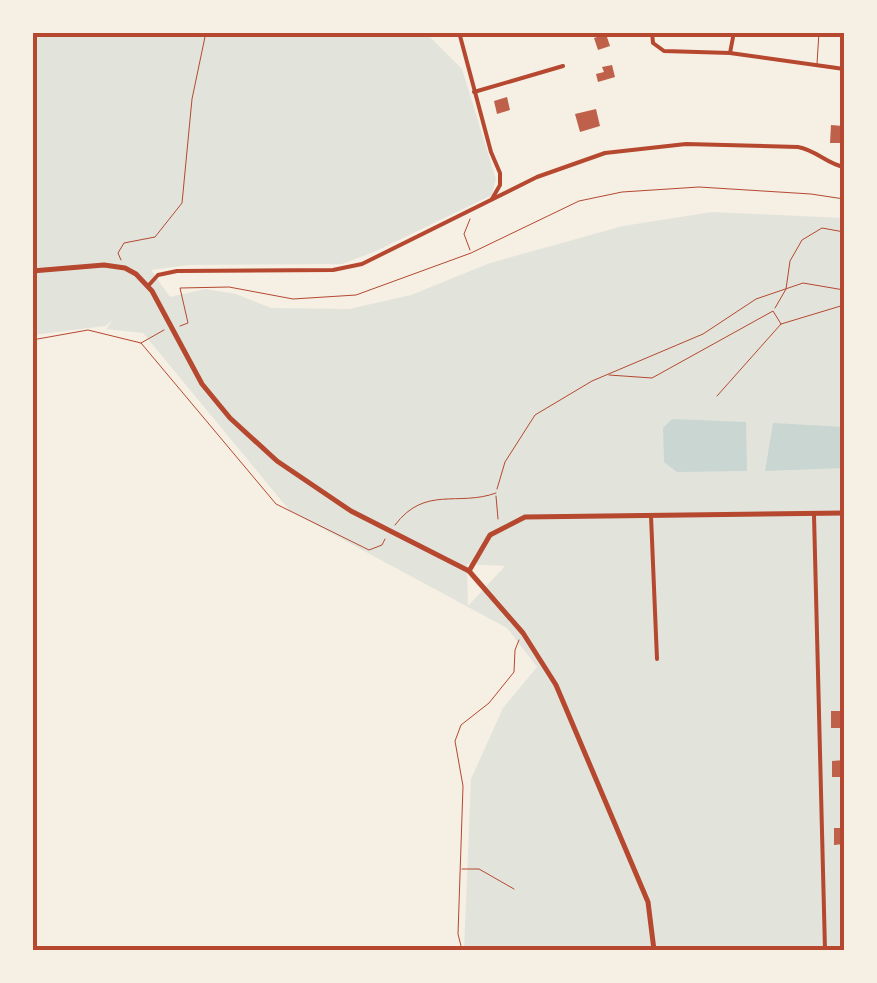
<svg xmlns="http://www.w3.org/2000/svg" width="877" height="983" viewBox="0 0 877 983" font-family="Montserrat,sans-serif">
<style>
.green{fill:#e2e4dc;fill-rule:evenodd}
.water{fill:#c9d6d2}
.building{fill:#bf614a}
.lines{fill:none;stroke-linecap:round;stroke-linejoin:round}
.path{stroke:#b5482f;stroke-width:1}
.service{stroke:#b5482f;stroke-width:1}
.minor{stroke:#b5482f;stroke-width:4}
.tertiary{stroke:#b5482f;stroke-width:5}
.neatline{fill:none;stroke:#b5482f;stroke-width:4}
</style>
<rect width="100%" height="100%" fill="#f6efe4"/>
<path class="green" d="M32,33H426L462,69L496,179L492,195L374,252L342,264L189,265L151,270L170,297L205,289L236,294L271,308L349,309L411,295L490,263L623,226L712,212L844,218V950H464L471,779L503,708L537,667L507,628L290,511L143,333L106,329L113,320L105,326L33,335ZM467,564L505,566L468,606Z"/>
<g class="water">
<path d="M672,419L746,422L747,471L677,472L664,462L663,428Z"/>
<path d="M773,423L844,427V468L765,471Z"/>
</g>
<g class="building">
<path d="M606,34L610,46L598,50L594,38Z"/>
<path d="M612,65L615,77L598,82L596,74L604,72L602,67Z"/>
<path d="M507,97L510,110L497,114L494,101Z"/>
<path d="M596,109L600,126L580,132L575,114Z"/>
<path d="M831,125L843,126L841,143H830Z"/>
<rect x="831" y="711" width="13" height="17"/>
<path d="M844,760V777H832V761Z"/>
<path d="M834,828H844V844L834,845Z"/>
</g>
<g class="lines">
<g class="path">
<path d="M470,219L464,234L470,250"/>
<path d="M121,260L118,253L124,243L155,237L182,203L192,99L206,32"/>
<path d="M775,308L786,289L790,261L802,240L822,228L844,232"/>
<path d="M180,326L188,323L180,288L229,287L293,299L356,295L471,253L579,201L622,192L699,187L811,194L844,199"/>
<path d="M32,340L88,330L141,343L276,504L369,550L382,545L385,539"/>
<path d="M141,343L164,330"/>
<path d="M609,375L652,378L773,311L781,324"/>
<path d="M717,396L781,324L844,305"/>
<path d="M497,489L505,462L535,415L592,381L703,334L756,299L803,283L844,290"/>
<path d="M496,496L498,519"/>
<path d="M395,525C425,485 458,507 496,493"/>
<path d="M462,869H479L514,889"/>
<path d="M462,950L458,934L463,786L455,741L461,725L489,703L514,672L515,650L519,640"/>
</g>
<path class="service" d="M817,64L819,32"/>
<g class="minor">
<path d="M459,32L491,152L500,173V185L492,199"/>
<path d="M652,32L653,43L664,51L730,53L844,69"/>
<path d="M730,53L734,32"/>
<path d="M474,92L563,66"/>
<path d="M148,286L158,275L177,271L333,270L362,264L537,177L605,153L686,144L798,147C816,150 827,164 844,167"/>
<path d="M814,515L825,950"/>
<path d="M651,516L657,659"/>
</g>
<g class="tertiary">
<path d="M32,271L104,265L125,268L136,274L152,291L202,384L230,418L277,461L351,511L469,571L523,633L556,685L648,902L654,950"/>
<path d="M469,571L490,535L525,517L844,513"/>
</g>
</g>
<rect width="877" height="983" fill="none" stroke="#f6efe4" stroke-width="70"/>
<rect x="35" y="35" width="807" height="913" class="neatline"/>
</svg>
